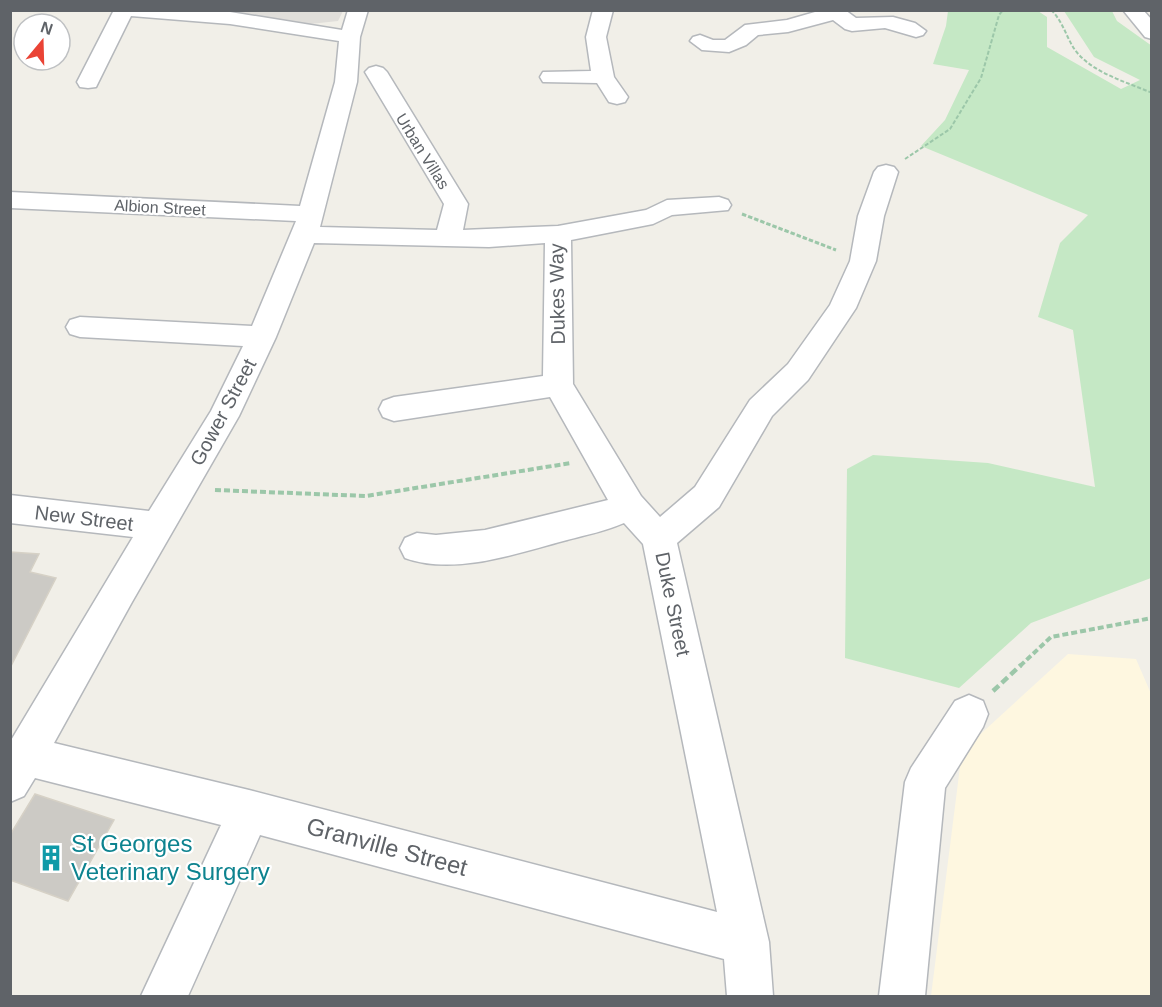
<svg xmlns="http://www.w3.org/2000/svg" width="1162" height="1007" viewBox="0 0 1162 1007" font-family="Helvetica,sans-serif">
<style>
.commercial{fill:#fef7e0}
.industrial{fill:#e0deda}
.green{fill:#c5e8c5}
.building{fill:#cccac5;stroke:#d6d1c6;stroke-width:1.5}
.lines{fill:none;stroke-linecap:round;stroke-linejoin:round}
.minor-casing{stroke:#b5b8bc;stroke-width:3}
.path-far3{stroke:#9cc7a9;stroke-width:2;stroke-dasharray:4 2;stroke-linecap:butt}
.path-far2{stroke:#9cc7a9;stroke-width:3;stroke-dasharray:4.5 2;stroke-linecap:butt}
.path-far1{stroke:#9cc7a9;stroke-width:4;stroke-dasharray:6 3;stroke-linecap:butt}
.path{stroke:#9cc7a9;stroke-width:4.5;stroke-dasharray:8 4;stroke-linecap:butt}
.minor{fill:#fff;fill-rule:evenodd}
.labels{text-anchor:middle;stroke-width:4.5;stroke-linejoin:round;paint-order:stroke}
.far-street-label{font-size:16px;fill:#5f6368;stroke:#fff}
.street-label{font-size:20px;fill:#5f6368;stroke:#fff}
.near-culture-label{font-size:24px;fill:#0d838f;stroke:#fff;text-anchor:start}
.near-street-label{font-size:24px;fill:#5f6368;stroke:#fff}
</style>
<rect width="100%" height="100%" fill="#f1efe8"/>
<path class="commercial" d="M1068,654L1136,659L1152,696L1151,996H931L962,751Z"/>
<path class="industrial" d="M213,11H343L338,21L310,24Z"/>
<path class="green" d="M948,11H1038L1047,17V47L1121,89L1140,80L1094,57L1064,11H1112L1117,21L1152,46L1151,578L1031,623L959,688L845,658L847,469L873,455L988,463L1095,487L1073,330L1038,317L1060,243L1088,215L921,146L945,120L969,70L933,64L946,26Z"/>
<g class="building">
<path d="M10,552L39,554L30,572L56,578L10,668Z"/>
<path d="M35,794L114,820L68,901L10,880V835Z"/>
</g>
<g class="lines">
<g class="minor-casing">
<g id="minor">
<path d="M114,10L230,12L342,30L348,10H368L360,37L357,82L320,227L437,230L444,204L365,72L369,68L376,66L383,68L387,72L468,204L463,230L558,226L646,210L667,200L719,197L728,200L731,205L728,210L672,215L653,224L571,240L573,384L641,496L660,517L695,487L750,400L788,364L830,305L850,261L858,216L874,172L878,167L886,165L894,167L898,172L884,216L876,261L856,308L808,380L772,416L719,507L677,543L769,942L773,996H727L724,959L260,835L188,996H141L221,825L35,778L24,796L10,802V742L133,537L10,523V495L149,511L211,411L243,346L80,337L70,334L66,327L70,320L80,317L252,326L296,221L10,208V192L300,206L335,82L339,41L230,24L131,16L96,87L88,88L80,87L77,82ZM314,243L489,247L545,243L543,376L394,397L383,401L379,409L383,417L394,421L550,397L608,500L485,530L436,535L417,533L405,538L400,548L405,558C455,576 518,553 567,540C586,535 606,531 624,523L643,544L717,912L249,790L54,743L132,602L239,416L276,337Z"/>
<path d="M593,10H613L606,37L614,77L628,97L625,102L617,104L609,102L597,83L543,82L540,77L543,72L591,71L586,37Z"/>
<path d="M822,10H845L856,18L893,17L915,23L926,31L923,35L916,37L885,28L852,31L845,29L833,20L788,32L758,35L746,45L729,52L702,50L690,41L693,37L700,35L713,40H725L745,25L787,20Z"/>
<path d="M1123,10H1143L1152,20V39L1145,37Z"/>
<path d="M969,695L983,701L988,714L983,727L945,788L925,996H879L905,782L911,768L955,701Z"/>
</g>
</g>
<g class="path-far3">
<path d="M1051,10C1063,21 1066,37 1075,50C1092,73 1127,82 1152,93"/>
<path d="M905,159L950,129L981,78L999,15L1003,10"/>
</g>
<path class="path-far2" d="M742,214L836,250"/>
<g class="path-far1">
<path d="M215,490L366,496L571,463"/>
<path d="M1020,666L1051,637L1152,618"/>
</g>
<path class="path" d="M993,691L1021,665"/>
<use href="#minor" class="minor"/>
</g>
<defs>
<g id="building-bare" transform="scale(2.07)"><path d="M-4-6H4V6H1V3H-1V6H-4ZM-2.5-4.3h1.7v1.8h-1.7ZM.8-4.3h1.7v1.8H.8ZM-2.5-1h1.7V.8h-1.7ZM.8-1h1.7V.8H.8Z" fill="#0f9aa8" stroke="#fff" stroke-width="2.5" paint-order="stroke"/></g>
</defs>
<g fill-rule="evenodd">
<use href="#building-bare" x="51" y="858"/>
</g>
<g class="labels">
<g class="far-street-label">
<text transform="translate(423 151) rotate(58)" y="6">Urban Villas</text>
<text transform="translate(160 207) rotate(3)" y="6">Albion Street</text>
</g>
<g class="street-label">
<text transform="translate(557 294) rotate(-91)" y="7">Dukes Way</text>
<text transform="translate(223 412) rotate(-62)" y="7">Gower Street</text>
<text transform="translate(84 518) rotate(7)" y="7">New Street</text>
<text transform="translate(673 604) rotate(78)" y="7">Duke Street</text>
</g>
<g class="near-culture-label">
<text x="71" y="852">St Georges<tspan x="71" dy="28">Veterinary Surgery</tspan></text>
</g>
<g class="near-street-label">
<text transform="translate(387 847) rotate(15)" y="8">Granville Street</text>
</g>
</g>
<rect width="1162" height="1007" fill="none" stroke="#5f6368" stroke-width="24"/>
<g transform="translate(42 42) rotate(19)"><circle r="28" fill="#ffffff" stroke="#bfc1c3" stroke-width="1.5"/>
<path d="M0-4.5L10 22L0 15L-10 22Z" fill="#ea4335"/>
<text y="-9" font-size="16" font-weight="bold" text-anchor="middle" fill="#5f6368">N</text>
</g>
</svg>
